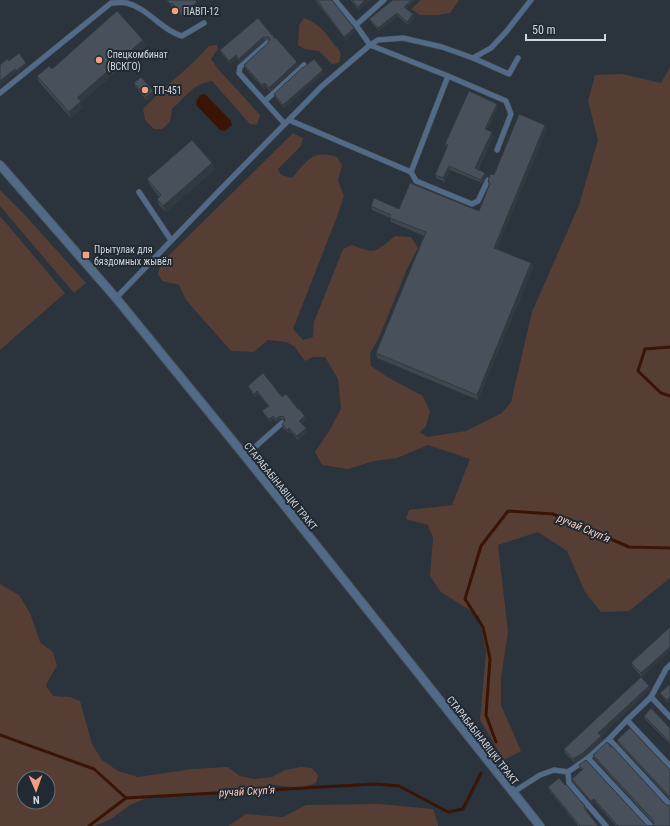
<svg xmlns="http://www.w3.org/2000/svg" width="670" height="826" viewBox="0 0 670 826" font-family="'Roboto Condensed',sans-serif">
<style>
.green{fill:#573e34;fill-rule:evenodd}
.water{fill:#3a1405}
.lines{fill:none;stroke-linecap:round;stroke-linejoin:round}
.stream{stroke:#3a1405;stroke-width:3}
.service-casing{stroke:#495059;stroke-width:6}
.tertiary-casing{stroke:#495059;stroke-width:10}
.service{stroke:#516a88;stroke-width:5}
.tertiary{stroke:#516a88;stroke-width:8}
.wall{fill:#3e464e}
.shaded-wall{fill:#323940}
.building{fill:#48515b;stroke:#323940}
.poi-dot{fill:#f2a080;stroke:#212932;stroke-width:1.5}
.labels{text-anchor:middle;stroke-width:4;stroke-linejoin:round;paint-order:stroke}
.poi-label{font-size:10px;fill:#d0d5db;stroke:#212932;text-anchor:start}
.street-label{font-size:10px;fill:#d0d5db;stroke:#212932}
.water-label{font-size:11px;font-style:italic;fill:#f6c9b7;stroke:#212932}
</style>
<rect width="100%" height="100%" fill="#2b333c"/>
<g class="green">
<path d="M421,0H459L450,13L438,15H420L411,9Z"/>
<path d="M304,18C318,23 325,32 333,43C335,46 338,47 339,50C342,54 340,58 339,63L332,64L319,51L304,49L298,45L299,25Z"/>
<path d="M217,45L218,49L211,59L218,69L260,115L257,125L250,124L212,81C192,84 186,97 172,109L170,122L162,129H154L145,120L143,109C164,86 189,69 209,46Z"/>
<path d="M670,67V578L629,611L601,612L585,592L567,551L538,532L498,545L508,632L501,678V705L521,751L504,760L480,720L486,652L479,616L441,592L430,576L433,538L428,525L406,519L409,510L452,505L470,459L428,445L397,458L374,461L348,469L322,465L315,452L329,431L341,409L338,379L325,357H313L305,361L294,346L286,342L268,340L254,352L231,351L186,300L179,285L162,281L158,274L161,263L293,133L303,138L301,146L278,169L281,175L292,178C307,161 312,149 337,157L342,165L338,181L344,196L338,214L293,329L303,340L313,337L314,322L343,249L352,245C377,255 375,252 395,236L411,237L418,248L407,269L378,340L370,353L371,366L389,378L423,396L430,412L426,426L420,432L427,437L466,431L502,413L511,402L532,312L579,205L598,140L588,101L595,75L622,74L661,83Z"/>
<path d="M0,190L24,214L86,283L74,293L0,206Z"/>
<path d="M0,216L65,293L0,350Z"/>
<path d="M0,584L19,595L30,613L40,642L53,652L57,666L49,679L46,686L53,696L70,697L80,701L92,744L102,760L118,771L138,777L192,769L228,767L240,776L254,779L272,777L285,770L301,767L312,768L318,775L316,783L300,788L273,785L252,790L227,793L202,795L174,794L149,797L130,805L111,819L95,826H0ZM24,778H48V802H24Z"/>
<path d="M379,804L433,809L438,823V826H228L246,814L283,817L306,805Z"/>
</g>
<path class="water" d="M205,94L231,121L232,125L225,131L220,130L197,106L196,102L200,95Z"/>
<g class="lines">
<g class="stream">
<path d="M670,347L645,349L638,371L661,393L670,396"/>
<path d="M0,735L94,769L126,798L375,784L399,786L448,812L463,809L481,773"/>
<path d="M496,742L486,715L490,659L483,627L465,599L481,546L508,511L553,514L629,547L670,548"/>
<path d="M89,826L126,798"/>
</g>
<g class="service-casing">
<g id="service">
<path d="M335,0L356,25L370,45L448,76"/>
<path d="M356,25L384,0"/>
<path d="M267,43L240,67L239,73L285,124"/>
<path d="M473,58L509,74L518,58"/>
<path d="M0,93L111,3C116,3 122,2 127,3C149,9 161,30 182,36L204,23"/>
<path d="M265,101L304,65"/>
<path d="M289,120L411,172"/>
<path d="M488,180L478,201L472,204L416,181L411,172L448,76L506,101L511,114L497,150"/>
<path d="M139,192L171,240"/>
<path d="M116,298L221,189L322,86L370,45L378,40L403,38L442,47L473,58L491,48L506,32L531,0"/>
<path d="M245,456L282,423"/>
<path d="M651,697L670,717"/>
<path d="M627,720L651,697L666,669L670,665"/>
<path d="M609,739L670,805"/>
<path d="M588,758L609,739L627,720L670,766"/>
<path d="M568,772L569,783L606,826"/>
<path d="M512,793L540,775L554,770L568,772L588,758L651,826"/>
</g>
</g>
<g class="tertiary-casing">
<path id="tertiary" d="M0,165L116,298L245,456L540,826"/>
</g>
<use href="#service" class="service"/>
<use href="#tertiary" class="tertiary"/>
</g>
<g class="wall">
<path d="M166,0H195L198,6L183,18L173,6L172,7Z"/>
<path d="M315,0H332L355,31L346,40Z"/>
<path d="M350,0H370L359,10Z"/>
<path d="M406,9L413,14L414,18L408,25L398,16L379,31L371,22L369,19Z"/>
<path d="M258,18L298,65L270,91L266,87L264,89L245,68L244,65L268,43L270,40H264L240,62L237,59L230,64L221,53L220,50Z"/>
<path d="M143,40L145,46L81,102L83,107L71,118L39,82L37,76L52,69Z"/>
<path d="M303,68L324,73L284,108L275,97L274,94Z"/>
<path d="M134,83L154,95L147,101L135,86Z"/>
<path d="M498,107L487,130L493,136L478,170L485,173L487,176L482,183L450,170L445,182L436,178L435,175L447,148L445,144Z"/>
<path d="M545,125L547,129L497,249L531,263L533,268L478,400L377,358L376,353L424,236L391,222L390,218L372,210L371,206L399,209L479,211L489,186L488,182L494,175Z"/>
<path d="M212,163L214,170L166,212L159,205L157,199L159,197L150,185L147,179Z"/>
<path d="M248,386L282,397L298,409L305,416L306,420L301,423L306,428L307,431L298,440L291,432L288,433L283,428L282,424L285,421V420L281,419L277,422L274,419L270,422L264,414L262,411L268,406L258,394L255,397L249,389Z"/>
<path d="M670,627L642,677L632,666L631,663Z"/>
<path d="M670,684L668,703L662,696L660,693Z"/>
<path d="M649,686L650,689L601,736L602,740L586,755L575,763L565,753L564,749Z"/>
<path d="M644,716L670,728V744L645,719Z"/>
<path d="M617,740L670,770V799L618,743Z"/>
<path d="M593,755L670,826H616L595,802L593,804L573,782L572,779L582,770L580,768L579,765L647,826H652L654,824L594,758Z"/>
<path d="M565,785L585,806L587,810H586L598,826H578L549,790L548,787Z"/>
</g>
<g class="shaded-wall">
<path d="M365,0H370L359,10L358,7Z"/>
<path d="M412,0H416L405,10L404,7Z"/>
<path d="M197,2L198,6L183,18L182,15Z"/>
<path d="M397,13L398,16L379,31L378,28Z"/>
<path d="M413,14L414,18L408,25L407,22Z"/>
<path d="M354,28L355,31L346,40L344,37Z"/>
<path d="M263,37L264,40L240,62L239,59Z"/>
<path d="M143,40L145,46L81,102L83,107L71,118L69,112L77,98Z"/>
<path d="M236,55L237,59L230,64L229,61Z"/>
<path d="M297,62L298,65L270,91L269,88Z"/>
<path d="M26,63L27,66L17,74L16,71Z"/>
<path d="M15,69L16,72L0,85V81Z"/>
<path d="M323,70L324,73L284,108L283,105Z"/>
<path d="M265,83L266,87L264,89L262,85Z"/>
<path d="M153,91L154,95L147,101L146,97Z"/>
<path d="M497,104L498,107L486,133L485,129Z"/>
<path d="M545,125L547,129L496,252L494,248Z"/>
<path d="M492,132L493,136L476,172L475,168Z"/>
<path d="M212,163L214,170L166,212L163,206Z"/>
<path d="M449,166L450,170L445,182L443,178Z"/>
<path d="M485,173L487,176L482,183L481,180Z"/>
<path d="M531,263L533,268L478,400L477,395Z"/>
<path d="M257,391L258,394L255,397L254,394Z"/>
<path d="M273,416L274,419L270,422L269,419Z"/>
<path d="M280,416L281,419L277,422L276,419Z"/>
<path d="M305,416L306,420L300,424L299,421Z"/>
<path d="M289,428L291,432L288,433L287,430Z"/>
<path d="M306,428L307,431L298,440L297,436Z"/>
<path d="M670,647V651L642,677L641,673Z"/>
<path d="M649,686L650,689L600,737L598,733Z"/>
<path d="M670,697V701L668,703L667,700Z"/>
<path d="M601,736L602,740L586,755L575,763L573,759Z"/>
<path d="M594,799L595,802L593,804L591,801Z"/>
</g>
<g class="building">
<path d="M167,0H195L197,2L182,15L172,3L170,4Z"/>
<path d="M317,0H332L354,28L344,37Z"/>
<path d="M352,0H365L358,7Z"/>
<path d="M393,0H412L404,7L413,14L407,22L397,13L378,28L369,19Z"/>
<path d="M117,11L143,40L77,98L81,101L69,112L37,76L49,66L52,69Z"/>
<path d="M258,18L275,39L276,38L297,62L269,88L265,83L262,85L244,65L268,43L270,39L269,37H263L239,59L236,55L229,61L220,50Z"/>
<path d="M19,53L26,63L16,71L15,69L0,81V65L7,59L9,61Z"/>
<path d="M314,59L323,70L283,105L274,94L303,67V68Z"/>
<path d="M141,77L153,91L146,97L134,83Z"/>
<path d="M469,91L497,104L485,129L492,132L475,168L485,173L481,180L449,166L443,178L435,175L448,145L445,144Z"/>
<path d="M519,114L545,125L494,248L531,263L477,395L376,353L426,232L390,218L391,215L371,206L374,198L399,209L410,183L479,211L490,183L488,182L490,174L494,175Z"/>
<path d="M192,140L212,163L163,206L157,199L161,195L147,179Z"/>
<path d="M263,373L282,397L286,394L298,409H299L305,416L299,421L306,428L297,436L289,428L287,430L282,424L285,421L284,417L280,416L276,419L273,416L269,419L262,411L269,406L257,391L254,394L248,386Z"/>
<path d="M670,627V647L641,673L631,663Z"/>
<path d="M641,677L649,686L598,733L601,736L584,752L573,759L564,749Z"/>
<path d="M670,684V697L667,700L660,693Z"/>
<path d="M651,708L670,728V742L644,716Z"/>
<path d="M630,728L670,770V797L617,740Z"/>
<path d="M607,742L611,747L612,746L666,805H670V826H618L594,799L591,801L572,779L583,769L579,765L586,760L647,826H652L654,824L653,820L593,755Z"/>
<path d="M559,778L565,785L566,784L585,806L584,808L598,826H580L548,787Z"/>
</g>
<g class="poi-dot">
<circle cx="175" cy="11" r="4"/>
<circle cx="99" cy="60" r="4"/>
<circle cx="145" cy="90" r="4"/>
<rect x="82" y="251" width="8" height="8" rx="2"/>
</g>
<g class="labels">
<g class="poi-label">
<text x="183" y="15">ПАВП-12</text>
<text x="107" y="58">Спецкомбинат<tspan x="107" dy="12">(ВСКГО)</tspan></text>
<text x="153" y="94">ТП-451</text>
<text x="94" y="253">Прытулак для<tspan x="94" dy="12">бяздомных жывёл</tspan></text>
</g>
<g class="street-label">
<text transform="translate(281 486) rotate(51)" y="4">СТАРАБАБІНАВІЦКІ ТРАКТ</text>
<text transform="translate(483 740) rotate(52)" y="4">СТАРАБАБІНАВІЦКІ ТРАКТ</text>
</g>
<g class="water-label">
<text transform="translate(584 528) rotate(23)" y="4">ручай Скупʼя</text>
<text transform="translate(247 791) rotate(-3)" y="4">ручай Скупʼя</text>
</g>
</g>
<g transform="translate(36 790) rotate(178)"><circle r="19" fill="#212932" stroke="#676e76"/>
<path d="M0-3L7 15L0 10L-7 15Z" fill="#f2a080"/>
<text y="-6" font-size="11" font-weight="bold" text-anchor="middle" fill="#d0d5db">N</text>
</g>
<path d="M526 34v6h79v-6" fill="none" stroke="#d0d5db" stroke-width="2"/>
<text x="532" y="34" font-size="12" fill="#d0d5db" stroke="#212932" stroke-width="3" paint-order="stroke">50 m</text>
</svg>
